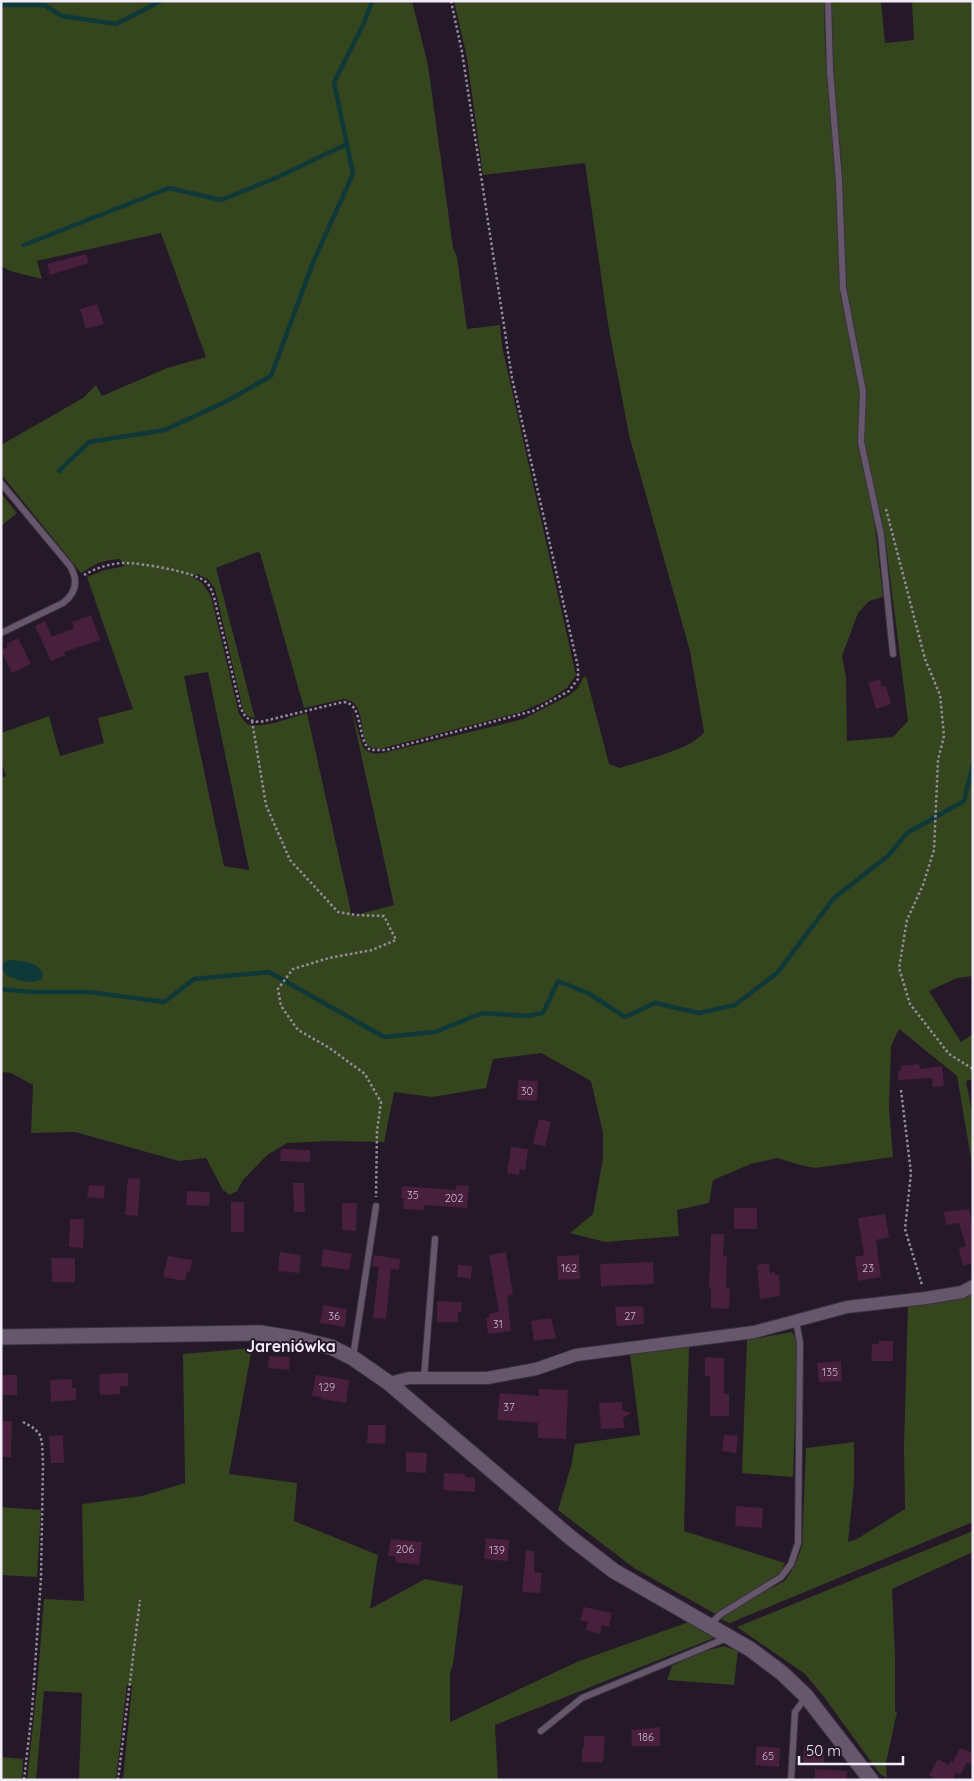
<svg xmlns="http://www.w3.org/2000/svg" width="974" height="1781" viewBox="0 0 974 1781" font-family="Quicksand,sans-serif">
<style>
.green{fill:#35451d;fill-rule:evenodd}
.water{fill:#0f3839}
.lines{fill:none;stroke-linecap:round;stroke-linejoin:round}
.stream{stroke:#0f3839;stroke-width:4.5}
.building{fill:#481f3d}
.service-casing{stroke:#3b3240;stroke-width:8}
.minor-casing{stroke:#3b3240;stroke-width:14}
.tertiary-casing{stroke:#3b3240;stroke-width:17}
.path{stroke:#958b9a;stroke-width:2.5;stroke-dasharray:2.5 2.5;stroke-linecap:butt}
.service{stroke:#66576c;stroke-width:6}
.minor{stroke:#66576c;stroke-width:12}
.tertiary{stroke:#66576c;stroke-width:15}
.labels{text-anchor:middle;stroke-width:4;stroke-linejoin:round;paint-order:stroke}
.number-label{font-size:11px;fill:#c8b8c8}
.quarter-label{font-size:16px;font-weight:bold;fill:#f3ebf7;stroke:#241829}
</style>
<rect width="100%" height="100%" fill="#241829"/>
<g class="green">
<path d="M1,1H412L428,65L453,248L457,257L467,329L500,325L502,346L576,675L567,688L548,700L521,712L380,749C376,748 372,749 369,746C357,735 368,702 344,699L304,708L260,553L257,552L216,568L255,718C248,717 246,715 243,710L215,589L209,580L198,574L192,576L202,583L211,596L239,714C243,719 245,724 251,725C266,728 292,717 307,713L352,916L394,905L351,708L363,747C369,754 374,754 383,753L523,719L568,696L578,688L583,678L586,676L609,764L620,768C640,761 693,749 704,732L690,651L629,435L608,324L585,163L483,175L467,58L454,1H824L825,47L837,177L842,172L833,66L831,1H881L885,43L914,40L912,1H973V976L957,978L929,991L961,1042L973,1034V1079L966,1081L973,1118V1170L957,1076L899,1029L891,1046L889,1108L893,1157L815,1168L800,1165L777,1158L751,1164L713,1180L709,1203L677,1210L679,1236L605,1242L570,1233L593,1214L603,1158V1133L591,1081L541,1053L493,1059L486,1088L432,1097L394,1092L384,1142L328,1141L287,1143L267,1155L243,1180L237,1191L230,1195L223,1190L206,1158L179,1161L75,1132L31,1133L33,1085L11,1073L1,1072V778L6,776L1,761V733L49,716L60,756L104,743L98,718L133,709L87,577L105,570L125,566L120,559L110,560L98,563L81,573L1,474V445L83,398L96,385L102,396L167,368L206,357L161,233L37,261L42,279L10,271L1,266ZM859,421L885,537L908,721L893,737L847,741L846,677L842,656L858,613L869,601L883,597L874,518L857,442ZM208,672L249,869V870L224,866L184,676Z"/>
<path d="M1,493L17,513L1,526Z"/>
<path d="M973,1293V1522L730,1623L722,1620L724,1616L759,1594L785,1581L795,1565L802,1546L806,1448L854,1442V1483L848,1542L857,1539L905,1509L904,1447L908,1304Z"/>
<path d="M792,1332L798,1342L793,1477L742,1473L747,1340Z"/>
<path d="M689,1346L684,1531L785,1563L781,1572L720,1612L717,1615L634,1568L558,1510L571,1466L575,1444L640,1435L630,1355Z"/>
<path d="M252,1348L229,1474L297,1483L294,1521L378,1555L370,1609L425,1579L463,1586L453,1664L450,1673V1722L579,1661L689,1622L714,1638L495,1725L498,1780H123L132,1686L127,1685L116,1780H79L82,1693L44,1691L36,1780H27L37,1687L44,1599L84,1601L82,1504L142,1496L185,1483L183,1354Z"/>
<path d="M1,1507L41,1510L37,1577L1,1575Z"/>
<path d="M973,1531V1552L892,1589L895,1655V1711L897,1712L886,1763L887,1778L880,1774L824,1697L805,1674L737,1627Z"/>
<path d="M724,1646L738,1651L734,1685L667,1680L672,1666L698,1653Z"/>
<path d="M1,1757L23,1759L22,1780H1Z"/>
</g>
<path class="water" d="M9,960C22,961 36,961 43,973L42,979C30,985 19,980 7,976L1,967L3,963Z"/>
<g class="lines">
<g class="stream">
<path d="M1,5H44L62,16L116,24L161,1"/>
<path d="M24,245L169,188L221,200L278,177L347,144"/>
<path d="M59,471L89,442L165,430L227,401L271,376L314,260L353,174L334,82L364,23L372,1"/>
<path d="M1,989L30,992H89L164,1002L194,979L269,972L384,1037L435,1032L482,1013L528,1016L543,1013L558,981L588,993L625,1017L655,1003L699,1013L735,1005L777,973L834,898L889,855L907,833L964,801L973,764"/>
</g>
</g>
<g class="building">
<path d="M86,254L89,263L50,275L47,264Z"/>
<path d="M97,304L104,324L86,329L80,309Z"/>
<path d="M91,615L100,640L64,652L66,655L51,661L35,626L45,621L52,637L74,628L72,622Z"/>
<path d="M18,638L31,664L12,673L1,650L8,647L6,644Z"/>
<path d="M880,679L882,687L886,686L891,704L876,709L868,683Z"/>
<path d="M919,1064L920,1069L942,1066L944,1086L933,1087L932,1078L898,1080V1071H901V1066Z"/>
<path d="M518,1080L538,1081L537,1101L517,1100Z"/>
<path d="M539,1119L551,1122L545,1146L533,1144Z"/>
<path d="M511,1147L528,1149L525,1170L520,1169L519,1175L507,1173Z"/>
<path d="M281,1149L310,1150V1162L280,1161Z"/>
<path d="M128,1178L140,1179L138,1216L125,1215Z"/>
<path d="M293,1183H304L305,1212H294Z"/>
<path d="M89,1185L105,1186L104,1199L87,1197Z"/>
<path d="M456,1185L469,1186L467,1208L424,1205L423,1210L403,1209L404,1199L401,1198L402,1186L456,1190Z"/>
<path d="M187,1191L210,1192L209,1206L186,1205Z"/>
<rect x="231" y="1202" width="13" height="30"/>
<path d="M342,1203H357L356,1231L342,1230Z"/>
<rect x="734" y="1208" width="23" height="21"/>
<path d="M969,1209L973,1228V1263L963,1266L959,1248L966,1246L959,1223L946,1225L944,1212Z"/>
<path d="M885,1214L889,1237L876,1240L881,1277L858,1281L855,1257L864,1255L858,1218Z"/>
<path d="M70,1219H84L83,1248L69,1247Z"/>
<path d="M711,1234H724L723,1255L727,1256L726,1288H730L729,1309L711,1308V1288L709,1287Z"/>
<path d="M323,1249L352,1254L349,1270L321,1266Z"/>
<path d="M280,1252L301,1255L299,1273L278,1271Z"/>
<path d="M506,1252L513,1295L507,1296L511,1331L488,1334L486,1318L489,1317V1314L499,1312L489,1255Z"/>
<path d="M374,1255L400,1259L399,1270L391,1269L386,1319L373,1318L379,1267L372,1266Z"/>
<path d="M579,1255L580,1279L558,1280L557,1256Z"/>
<path d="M168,1256L192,1260L190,1272L187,1271L185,1281L163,1277Z"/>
<path d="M51,1258H75V1282H52Z"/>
<path d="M653,1262L654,1284L601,1286L600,1264Z"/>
<path d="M769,1263L770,1273L775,1272V1275H779L780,1296L760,1299L757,1265Z"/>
<path d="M458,1265L472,1266L471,1279L457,1277Z"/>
<path d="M437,1301L462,1302L461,1312H458V1322H437Z"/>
<path d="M323,1305L347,1309L345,1327L320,1323Z"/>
<path d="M643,1306L644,1324L617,1326L615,1307Z"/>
<path d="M551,1318L556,1338L534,1341L531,1321Z"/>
<path d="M879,1341H893V1361H871L872,1344H879Z"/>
<path d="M269,1356L290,1357L289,1370L268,1368Z"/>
<path d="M705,1357L724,1358V1394H729V1416H710V1376H705Z"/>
<path d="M841,1361L842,1381L819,1382L817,1363Z"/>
<path d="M128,1373V1386H120V1394L100,1395L99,1374Z"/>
<rect x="1" y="1375" width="16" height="20"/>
<path d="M316,1375L349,1380L346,1403L321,1399L322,1397L312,1396Z"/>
<path d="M72,1379V1388H76V1400L51,1402L50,1380Z"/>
<path d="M539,1389L568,1390L566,1439L538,1438V1423L497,1420L500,1393L539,1396Z"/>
<path d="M622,1402V1410L632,1413L623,1418L624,1428L601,1429L599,1403Z"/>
<path d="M1,1421H12L11,1457H1Z"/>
<path d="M368,1425H386L385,1444L367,1443Z"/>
<path d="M63,1435L64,1463H51L49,1436Z"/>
<path d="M724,1435L738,1436L736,1453L722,1451Z"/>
<path d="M406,1452L427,1453L426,1473L406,1472Z"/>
<path d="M444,1473L466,1474L465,1477L475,1478V1492L443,1490Z"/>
<path d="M736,1506L763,1508L762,1528L735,1526Z"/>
<path d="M486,1538L509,1540L508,1561L484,1559Z"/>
<path d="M391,1539L422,1542L419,1565L395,1562L396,1556H388Z"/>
<path d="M526,1550L534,1551V1572L542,1573L540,1593L522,1592Z"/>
<path d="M584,1607L612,1613L609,1627L602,1625L600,1634L586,1630L588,1622L580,1620Z"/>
<path d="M660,1727V1746H632L631,1730Z"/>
<path d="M584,1736H605L603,1762H582V1748H584Z"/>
<path d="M804,1745H824V1764L803,1763Z"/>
<path d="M757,1746L780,1748L779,1767L755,1765Z"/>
<path d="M960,1748L973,1753V1765L967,1762L960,1775L956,1773L953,1780H937L929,1775L938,1759L949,1765L951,1761L953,1762Z"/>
<path d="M815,1769L847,1771V1780H815Z"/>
</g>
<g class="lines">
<g class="service-casing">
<g id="service">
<path d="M828,1L830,70L839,181L843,288L863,392L861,442L881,535L893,654"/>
<path d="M1,483L70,566C79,581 76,593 63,603L1,633"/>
<path d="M353,1357L376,1206"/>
<path d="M424,1378L435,1239"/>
<path d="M708,1626L721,1614L781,1577L791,1564L798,1543L800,1343L796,1321"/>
<path d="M541,1731L582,1698L727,1638"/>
<path d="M791,1780L795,1712L806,1697"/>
</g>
</g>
<g class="minor-casing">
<path id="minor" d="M389,1383L409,1378H487L536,1369L576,1355L754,1332L847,1307L926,1298L962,1292L973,1286"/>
</g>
<g class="tertiary-casing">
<path id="tertiary" d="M1,1337L260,1333L298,1339L331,1347L353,1358L389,1383L571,1538L614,1571L750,1649L782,1673L806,1696L871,1780"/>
</g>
<g class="path">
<path d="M886,509L925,659L940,695L944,736L938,760L934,850L923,885L907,920L899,968L910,1004L949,1054L973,1069"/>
<path d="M84,575C96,568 111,563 125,563C140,563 198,572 207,583C211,587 212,592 214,597L240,706C244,717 248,721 260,722L343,702C364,703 356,738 370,750H386L533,711L569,691L578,679V667L512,378L462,52L451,1"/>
<path d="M252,721L266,805L290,860L338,912L356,915L384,916L396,940L372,950L329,958L293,969L278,989L281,1006L298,1030L328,1047L365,1074L381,1102L377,1131L376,1197"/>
<path d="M901,1090L911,1173L905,1229L922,1285"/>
<path d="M23,1422L32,1427L39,1433L42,1442L43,1464L41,1578L32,1711L24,1780"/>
<path d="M118,1780L140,1600"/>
</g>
<use href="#service" class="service"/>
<use href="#minor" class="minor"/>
<use href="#tertiary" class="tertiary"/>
</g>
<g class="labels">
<g class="number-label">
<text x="527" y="1095">30</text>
<text x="413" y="1199">35</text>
<text x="454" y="1202">202</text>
<text x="569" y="1272">162</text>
<text x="868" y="1272">23</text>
<text x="334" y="1320">36</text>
<text x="630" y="1320">27</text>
<text x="498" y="1328">31</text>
<text x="830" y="1376">135</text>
<text x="327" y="1391">129</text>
<text x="509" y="1411">37</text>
<text x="405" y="1553">206</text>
<text x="497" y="1554">139</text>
<text x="646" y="1741">186</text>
<text x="768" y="1760">65</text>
</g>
<g class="quarter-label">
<text x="291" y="1352">Jareniówka</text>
</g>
</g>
<rect width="974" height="1781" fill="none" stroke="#f3ebf7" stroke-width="5"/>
<path d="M799 1756v8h104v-8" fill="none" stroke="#f3ebf7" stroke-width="2.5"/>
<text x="806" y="1756" font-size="15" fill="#f3ebf7" stroke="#241829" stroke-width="4" paint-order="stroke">50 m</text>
</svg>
